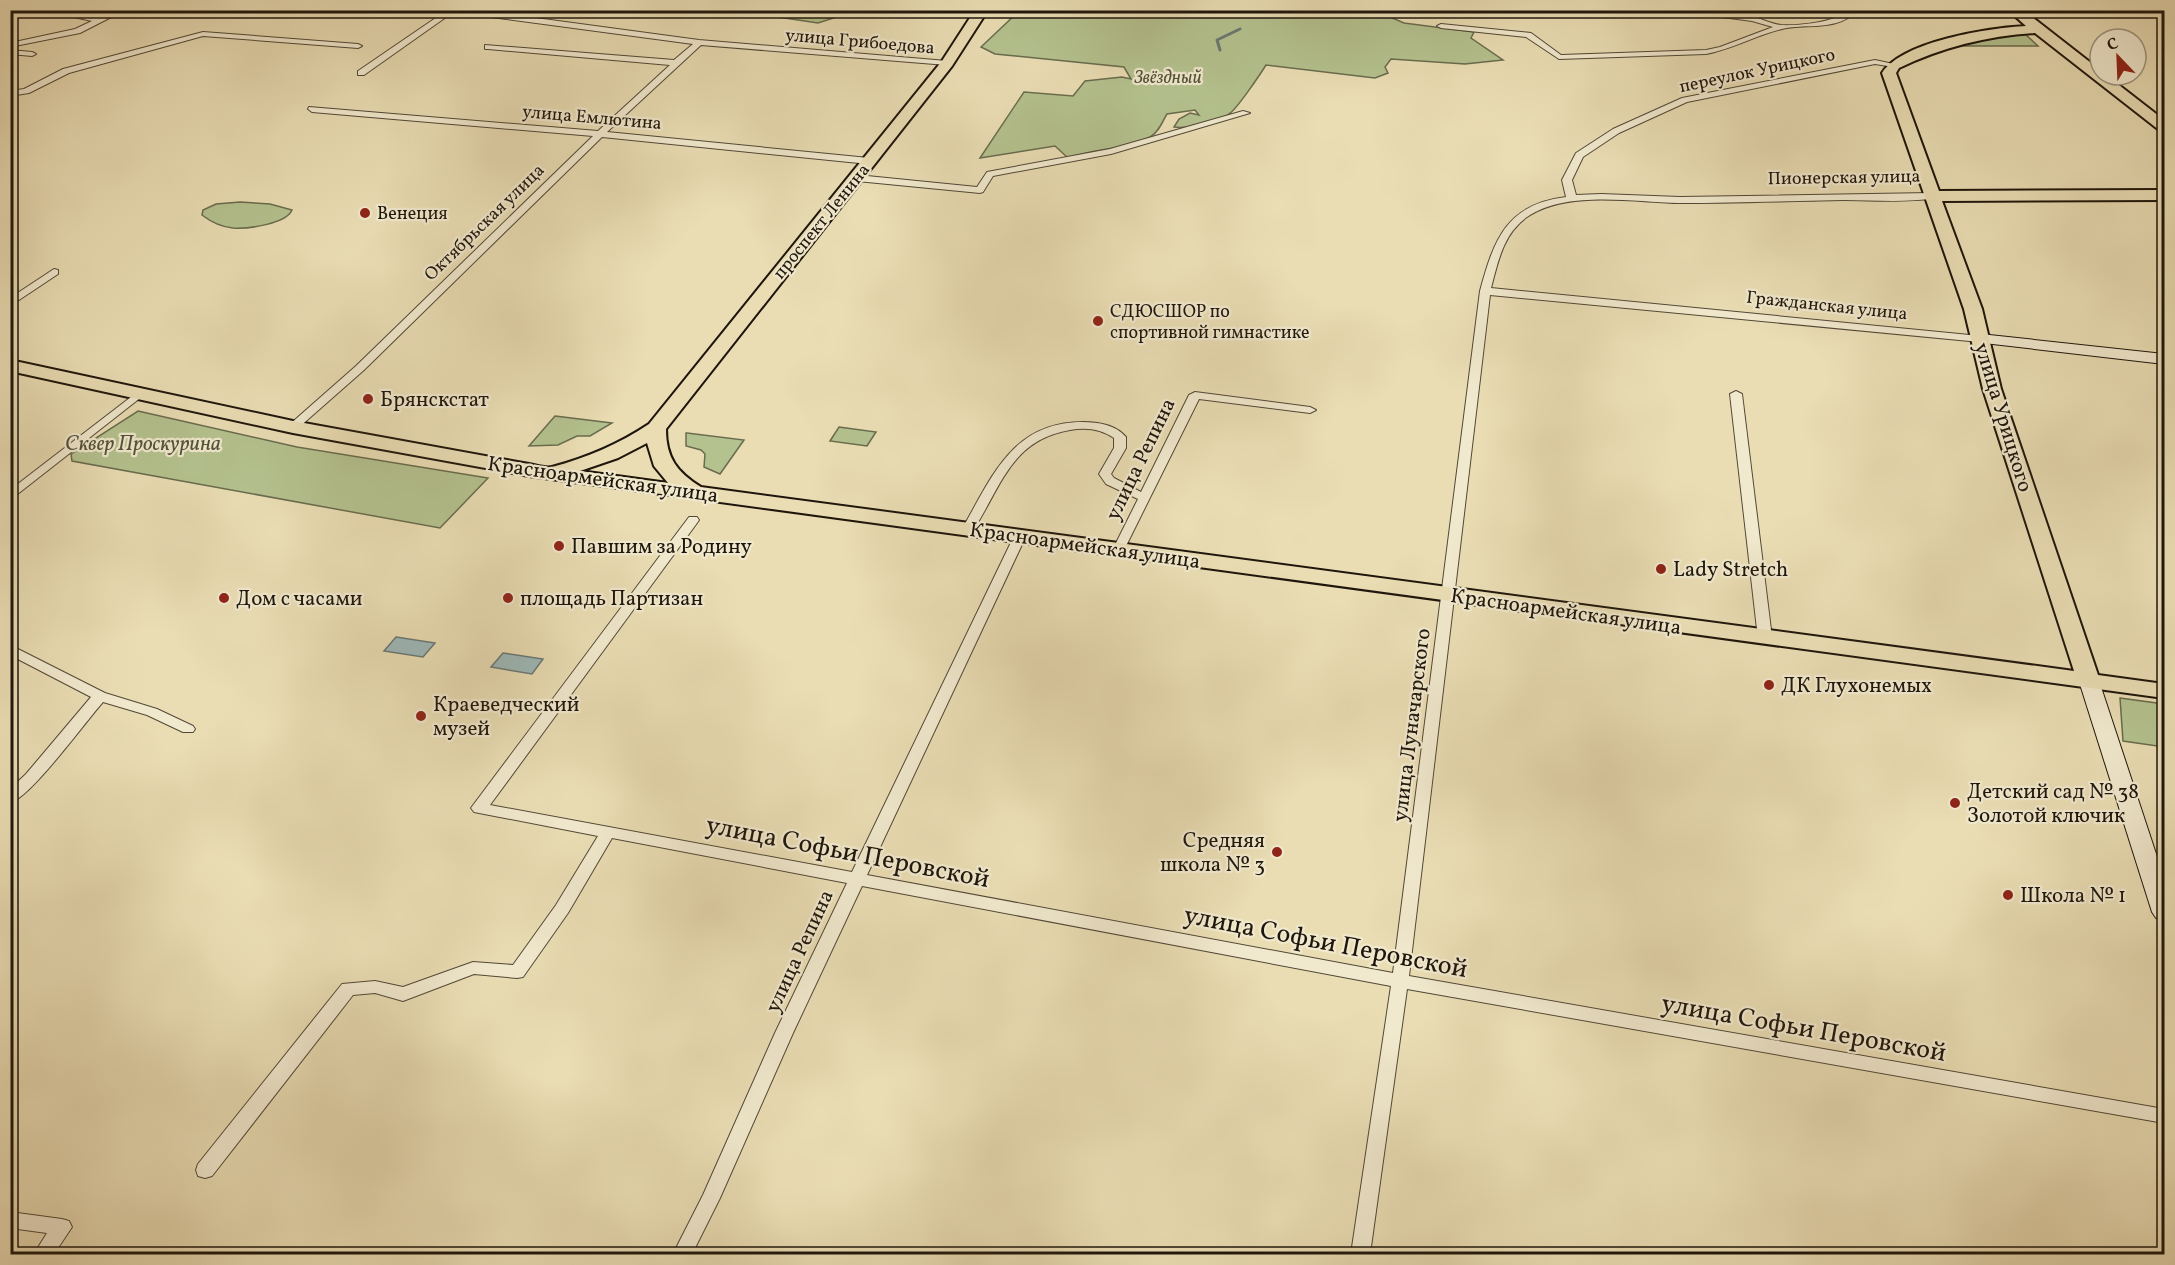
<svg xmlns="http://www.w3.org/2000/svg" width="2175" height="1265" viewBox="0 0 2175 1265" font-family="Vollkorn,serif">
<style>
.green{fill:#b4c28f;stroke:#696c4e;stroke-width:1.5}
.water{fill:#9db9b9;stroke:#6a7874;stroke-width:1.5}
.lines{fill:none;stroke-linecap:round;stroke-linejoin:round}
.stream{stroke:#6a7874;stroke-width:3}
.street-casing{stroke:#514836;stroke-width:2}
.secondary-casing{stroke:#1e160c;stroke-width:2}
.primary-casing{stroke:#1e160c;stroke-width:4}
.street{fill:#f1e9ce;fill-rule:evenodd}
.secondary{fill:#f1e9ce;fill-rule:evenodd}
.primary{fill:#eaddb4;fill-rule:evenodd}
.poi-dot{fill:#8f2418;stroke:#f1e9ce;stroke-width:2}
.labels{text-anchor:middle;stroke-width:4.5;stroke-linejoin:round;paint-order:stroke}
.far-street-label{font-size:18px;fill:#1e160c;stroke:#f1e9ce}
.far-park-label{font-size:18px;font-style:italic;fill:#52523a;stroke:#f1e9ce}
.far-poi-label{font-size:18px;fill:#1e160c;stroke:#f1e9ce;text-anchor:start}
.poi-label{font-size:21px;fill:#1e160c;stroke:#f1e9ce;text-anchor:start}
.street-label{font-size:21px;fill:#1e160c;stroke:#f1e9ce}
.park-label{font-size:21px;font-style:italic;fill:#52523a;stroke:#f1e9ce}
.near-street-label{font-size:26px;fill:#1e160c;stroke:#f1e9ce}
</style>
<rect width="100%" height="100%" fill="#eaddb4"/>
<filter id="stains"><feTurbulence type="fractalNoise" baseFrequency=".00333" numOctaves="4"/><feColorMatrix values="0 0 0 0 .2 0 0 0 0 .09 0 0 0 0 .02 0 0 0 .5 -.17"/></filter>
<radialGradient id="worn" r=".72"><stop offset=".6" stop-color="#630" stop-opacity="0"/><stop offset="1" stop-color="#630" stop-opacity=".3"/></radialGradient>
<g class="green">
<path d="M651,10H957V11L849,13L818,23L771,16L649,13Z"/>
<path d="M1019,11H1376L1404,23L1474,32L1471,38L1503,60L1465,64L1391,59L1385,67L1388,73L1375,78L1266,65C1261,73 1237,109 1229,114C1220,122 1186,129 1174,127L1179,119L1190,113L1199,115L1195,110L1167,114C1162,122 1159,132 1150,137C1125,150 1094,148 1068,158L1055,146L980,158L1024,92L1073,96L1085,81L1122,77L1131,79L1124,67L995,54L981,47Z"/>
<path d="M2007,33L2025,34L2038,46H1961L1956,42Z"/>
<path d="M240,202L270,204L292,210C286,224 248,229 233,228C222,227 211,222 202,215L203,210L216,204Z"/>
<path d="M138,411L297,447L488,478L440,528L72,461L71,454Z"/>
<path d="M555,416L612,423L590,436H577L558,445L529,446Z"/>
<path d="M839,427L876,432L867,446L830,441Z"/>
<path d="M686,433H687L744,440L720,474L704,467L705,454L701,450L686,446Z"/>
<path d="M2120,698L2164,704V747L2123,741Z"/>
</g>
<g class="water">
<path d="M396,637L435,643L423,657L384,651Z"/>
<path d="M503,653L543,659L532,674L491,667Z"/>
</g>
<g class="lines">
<path class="stream" d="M1220,50L1217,40L1240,29"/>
<g class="street-casing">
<g id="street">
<path d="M42,10H60L99,18L115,10H125L80,33L10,47V43L75,29L92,21Z"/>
<path d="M410,10H476L699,40L947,61L951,63L947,65L701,45L607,132L869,158L874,161L869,164L602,137L364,370L297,429H289L287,427L289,425L356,366L593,136L312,112L308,109L309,107L598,131L670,65L488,49H485V45L674,60L693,44L462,13L449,15L364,75H358V71L440,15Z"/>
<path d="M1670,10C1696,10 1723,13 1750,16C1760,18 1771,24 1781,25C1798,26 1838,22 1849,10H1857C1838,32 1807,23 1782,29C1756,35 1733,49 1706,54L1559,59L1526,37L1441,28L1437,26L1441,24L1531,33L1561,55L1706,50L1720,47L1773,27L1752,21Z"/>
<path d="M203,32L358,44L362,46L358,48L203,36L69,73L29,93L10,96V91L24,89L63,69Z"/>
<path d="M10,50L32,52L36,54L32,56L10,54Z"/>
<path d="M1875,60L1898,65L1894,67L1875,64L1687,102L1619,133L1583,157L1572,180L1576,195L1601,194L1680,197L1931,193L1934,194V198C1907,203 1871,200 1843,200C1788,201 1733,203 1678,203C1633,202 1566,190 1527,217C1503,234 1498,262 1491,288L1980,336L1985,339L1980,342L1490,295L1409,976L2164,1109V1123L1407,989L1370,1254H1351L1391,986L862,886L793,1033L720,1198L692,1254H673L703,1195L775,1033L847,883L612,838L568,913L523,977L517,978L474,974L403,1001L375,993L353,995L212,1176L205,1178L198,1176L196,1170L198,1164L342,984L375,981L403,987L473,962L513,965L556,905L598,836L479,813L474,812L471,808L689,517H697L699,520L697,523L490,805L852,872L1014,536L1020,532L1026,536L867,875L1393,973L1480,291C1494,239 1507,204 1566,197L1562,180L1576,153L1613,129L1682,98Z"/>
<path d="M1243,111L1250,113L1111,154L993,176L983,192L980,193L857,181L852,178L857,175L977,187L987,172L1110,149Z"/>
<path d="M54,269L58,270V274L10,306V298Z"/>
<path d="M140,390L146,393L144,395L10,500V490Z"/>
<path d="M1736,391L1742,394L1772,638L1765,642L1758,638L1730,394Z"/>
<path d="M1195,392L1310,407L1316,410L1310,413L1199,399L1123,552H1115L1113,549L1138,499L1106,484L1099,474L1114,448V438C1101,429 1086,427 1070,430C1010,440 1001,488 972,532H964L962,529C992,477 1012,422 1083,422C1098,422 1116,425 1126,437V448L1111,474L1114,478L1141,492L1189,395Z"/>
<path d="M10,645L105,693L157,709L193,726L195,729L193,732H183L147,715L103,702C86,721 31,797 10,803V789L26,774L91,697L10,655Z"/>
<path d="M10,1212L62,1219L69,1221L72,1227L54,1254H34L47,1233L10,1228Z"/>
</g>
</g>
<g class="secondary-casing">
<g id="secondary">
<path d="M1980,334L2164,354V364L1975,342L1972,339Z"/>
<path d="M2089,675L2096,676L2099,681L2164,878V920L2156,918L2152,912L2079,681L2082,676Z"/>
</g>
</g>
<g class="primary-casing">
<path id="primary" d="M975,10H988L952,66L666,429C666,458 677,472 701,487L2074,671L1983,389L1964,309L1882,73C1903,41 1989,28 2026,26L2008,10H2023L2100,70V75H2106L2164,120V131L2159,130L2035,33C1987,36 1943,47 1899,68L1896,73L1939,191L2164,190V200L1942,201L1982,309L2001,389L2098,675L2164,684V698L529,476L293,433L10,371V360L293,421L529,464C535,465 546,469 552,467C586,458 619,444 649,424L942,61ZM647,443L654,466L668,483L580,471L618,458Z"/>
</g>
<use href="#street" class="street"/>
<use href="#secondary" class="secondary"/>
<use href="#primary" class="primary"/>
</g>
<g class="poi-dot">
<circle cx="365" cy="213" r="6"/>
<circle cx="1098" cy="321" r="6"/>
<circle cx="368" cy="399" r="6"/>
<circle cx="559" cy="546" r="6"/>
<circle cx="1661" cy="569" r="6"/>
<circle cx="224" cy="598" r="6"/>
<circle cx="508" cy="598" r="6"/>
<circle cx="1769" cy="685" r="6"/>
<circle cx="421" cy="716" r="6"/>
<circle cx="1955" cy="803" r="6"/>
<circle cx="1277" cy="852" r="6"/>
<circle cx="2008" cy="895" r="6"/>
</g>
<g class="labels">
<g class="far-street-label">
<text transform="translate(860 41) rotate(5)" y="6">улица Грибоедова</text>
<text transform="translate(1757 70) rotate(-12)" y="6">переулок Урицкого</text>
<text transform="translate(592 117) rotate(5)" y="6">улица Емлютина</text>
<text transform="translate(1844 177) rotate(-1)" y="6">Пионерская улица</text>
<text transform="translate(821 221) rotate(-51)" y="6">проспект Ленина</text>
<text transform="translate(484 222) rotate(-44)" y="6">Октябрьская улица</text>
<text transform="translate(1827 305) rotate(6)" y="6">Гражданская улица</text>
</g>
<g class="far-park-label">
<text x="1168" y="83">Звёздный</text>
</g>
<g class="far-poi-label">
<text x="377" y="219">Венеция</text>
<text x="1110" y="317">СДЮСШОР по<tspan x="1110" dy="21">спортивной гимнастике</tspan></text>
</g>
<g class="poi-label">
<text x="380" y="406">Брянскстат</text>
<text x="571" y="553">Павшим за Родину</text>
<text x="1673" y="576">Lady Stretch</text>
<text x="236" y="605">Дом с часами</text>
<text x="520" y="605">площадь Партизан</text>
<text x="1781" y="692">ДК Глухонемых</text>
<text x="433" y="711">Краеведческий<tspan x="433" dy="24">музей</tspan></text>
<text x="1967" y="798">Детский сад № 38<tspan x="1967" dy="24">Золотой ключик</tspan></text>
<text x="1265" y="847" text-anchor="end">Средняя<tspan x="1265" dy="24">школа № 3</tspan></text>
<text x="2020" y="902">Школа № 1</text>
</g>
<g class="street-label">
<text transform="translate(2004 417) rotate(73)" y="7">улица Урицкого</text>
<text transform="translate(1140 459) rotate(-64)" y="7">улица Репина</text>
<text transform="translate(603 479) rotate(8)" y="7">Красноармейская улица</text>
<text transform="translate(1085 545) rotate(8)" y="7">Красноармейская улица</text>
<text transform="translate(1566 611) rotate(8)" y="7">Красноармейская улица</text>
<text transform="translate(1411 725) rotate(-83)" y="7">улица Луначарского</text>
<text transform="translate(799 951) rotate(-65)" y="7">улица Репина</text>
</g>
<g class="park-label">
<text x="143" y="450">Сквер Проскурина</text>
</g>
<g class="near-street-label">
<text transform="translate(848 851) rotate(11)" y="9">улица Софьи Перовской</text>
<text transform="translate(1326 941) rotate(11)" y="9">улица Софьи Перовской</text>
<text transform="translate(1804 1027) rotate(10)" y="9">улица Софьи Перовской</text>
</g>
</g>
<rect width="2175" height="1265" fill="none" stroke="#eaddb4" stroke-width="36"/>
<rect x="12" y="12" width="2151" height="1241" fill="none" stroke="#1e160c" stroke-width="3"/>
<rect x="18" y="18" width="2139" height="1229" fill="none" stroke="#1e160c" stroke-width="1.5"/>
<g transform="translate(2118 57) rotate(337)"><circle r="28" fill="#f1e9ce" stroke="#9d9580" stroke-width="1.5"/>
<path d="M0-4.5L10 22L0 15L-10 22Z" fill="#8f2418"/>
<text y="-9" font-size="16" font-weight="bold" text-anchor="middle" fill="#1e160c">С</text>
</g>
<rect width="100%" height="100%" filter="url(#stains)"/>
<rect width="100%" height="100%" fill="url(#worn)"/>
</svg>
